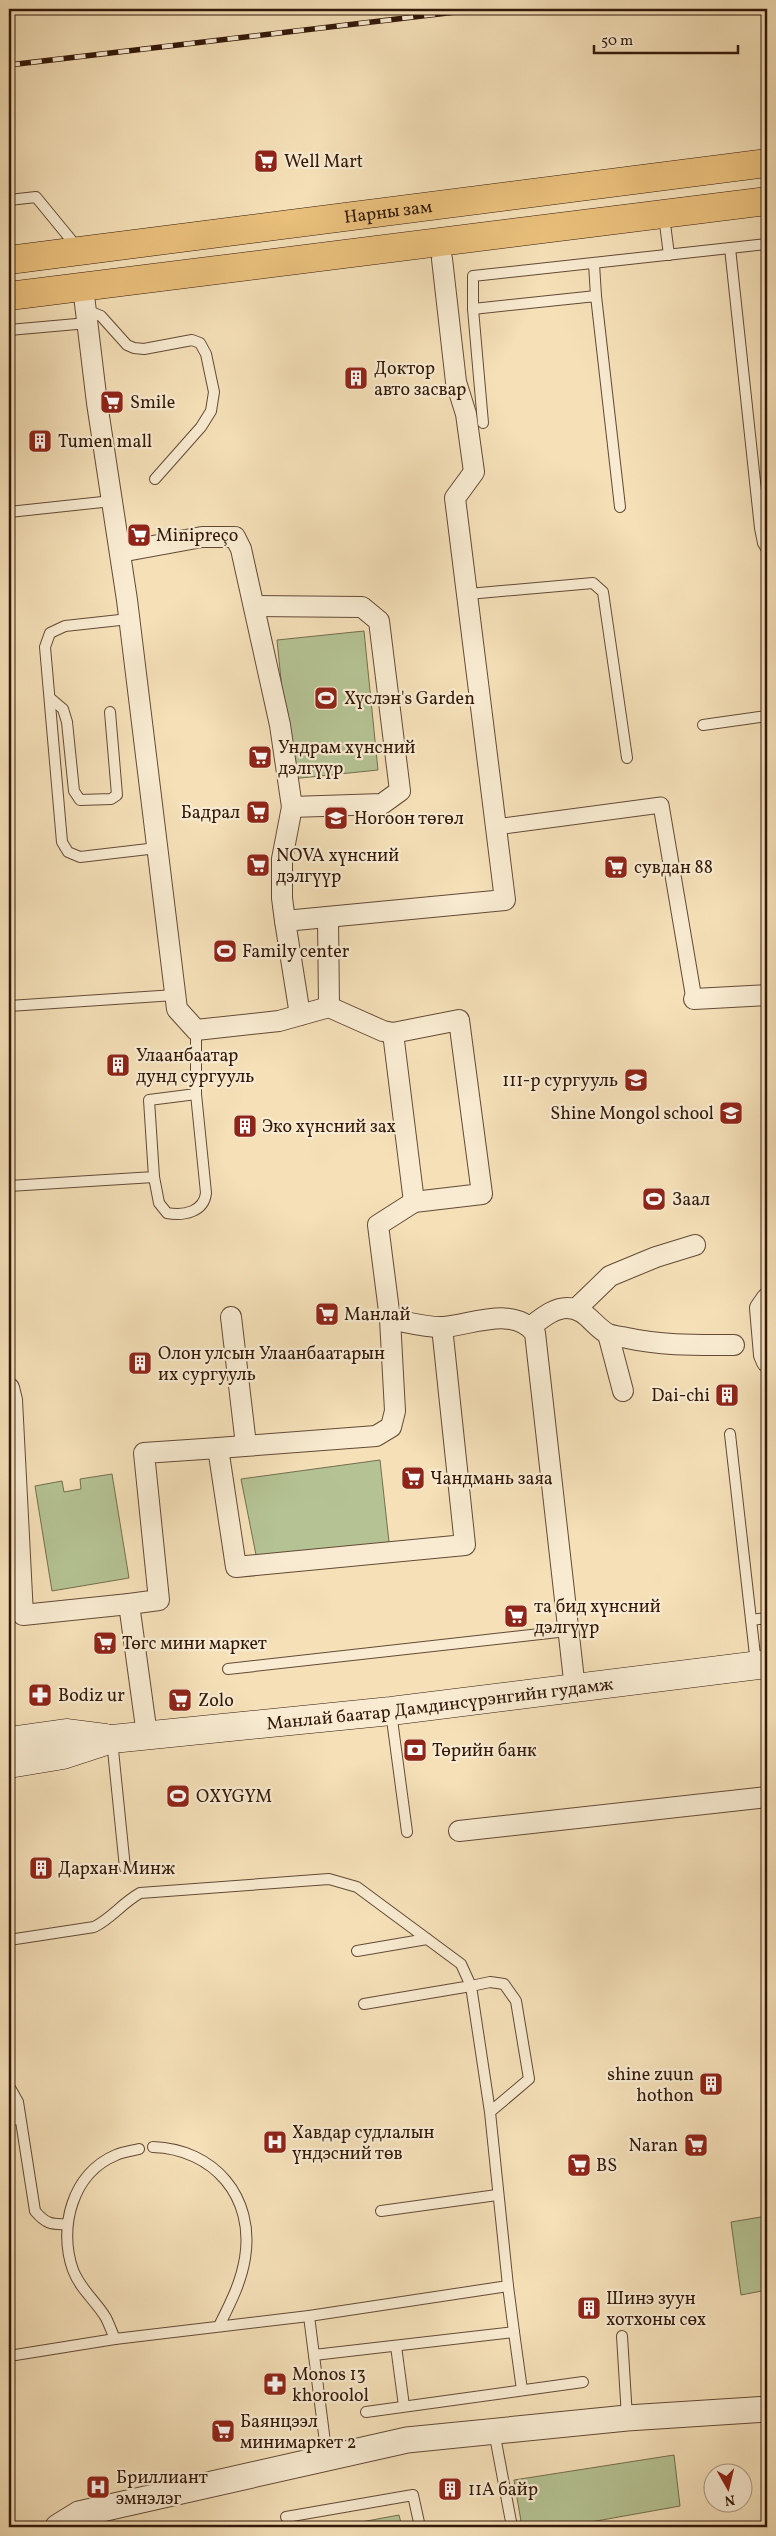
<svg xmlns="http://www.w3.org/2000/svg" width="776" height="2536" viewBox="0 0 776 2536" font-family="Vollkorn,serif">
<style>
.green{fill:#b5c394;stroke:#746e4f}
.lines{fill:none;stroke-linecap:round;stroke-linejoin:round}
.service-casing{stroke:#634a36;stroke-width:12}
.pedestrian-casing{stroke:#634a36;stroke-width:17}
.minor-casing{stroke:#634a36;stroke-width:22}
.tertiary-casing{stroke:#634a36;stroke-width:27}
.secondary-casing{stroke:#32180a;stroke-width:29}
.primary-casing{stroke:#32180a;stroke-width:29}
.service{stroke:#f8ebd1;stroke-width:10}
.pedestrian{stroke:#f8ebd1;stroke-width:15}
.minor{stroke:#f8ebd1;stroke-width:20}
.tertiary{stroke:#f8ebd1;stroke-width:25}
.secondary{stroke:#f8ebd1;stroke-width:28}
.primary{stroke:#eac07c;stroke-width:28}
.rail-casing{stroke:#32180a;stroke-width:5.5}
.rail{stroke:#f8ebd1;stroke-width:4;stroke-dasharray:11;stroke-linecap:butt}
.labels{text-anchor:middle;stroke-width:4.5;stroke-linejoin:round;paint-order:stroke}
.poi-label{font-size:18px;fill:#32180a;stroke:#f8ebd1;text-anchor:start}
.street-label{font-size:18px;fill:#32180a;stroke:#f8ebd1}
</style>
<rect width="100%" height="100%" fill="#f5e0b8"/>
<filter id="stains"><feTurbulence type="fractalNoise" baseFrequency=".004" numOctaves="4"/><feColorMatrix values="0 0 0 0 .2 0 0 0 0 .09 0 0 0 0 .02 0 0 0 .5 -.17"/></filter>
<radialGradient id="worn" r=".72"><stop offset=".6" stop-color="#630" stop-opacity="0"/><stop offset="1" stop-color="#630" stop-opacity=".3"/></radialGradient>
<g class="green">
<path d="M364,631L378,770L291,779L277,640Z"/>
<path d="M380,1460L389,1542L257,1560L241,1479Z"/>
<path d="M112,1474L129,1578L52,1591L35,1486L62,1481L64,1492L81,1489L80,1479Z"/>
<path d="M767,2216V2290L741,2295L731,2222Z"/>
<path d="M674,2455L680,2506L563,2527H522L514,2480Z"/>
<path d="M399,2515L402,2527H345V2525Z"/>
</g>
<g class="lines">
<g class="service-casing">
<g id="service">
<path d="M9,200L36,197L77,247"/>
<path d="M664,216L669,255"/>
<path d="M730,248L760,528L763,543L767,550"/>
<path d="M594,264L596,296"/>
<path d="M473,309L483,423"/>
<path d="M86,310L101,316L127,345L134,348L144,349L192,340L200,343L206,354L214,392L211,411L201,427L155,479"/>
<path d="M9,330L88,323"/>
<path d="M620,507L596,296L473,309V276L767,244"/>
<path d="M9,512L112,501"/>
<path d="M468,594L593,583L603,592L627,758"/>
<path d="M129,619L65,626L50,633L45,647L62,842L68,852L80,857L157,848"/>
<path d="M50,698L63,709L67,722L74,791L80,800L111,799L117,795L110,712"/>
<path d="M703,725L767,716"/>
<path d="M9,1006L175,995"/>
<path d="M154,1177L159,1203L167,1213C184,1216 204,1212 206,1193L196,1094"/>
<path d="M9,1186L154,1177L149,1100L196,1094V1030"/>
<path d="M730,1434L756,1664"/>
<path d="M751,1620L767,1618"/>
<path d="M228,1669L567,1631"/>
<path d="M391,1712L407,1832"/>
<path d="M112,1740L125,1868"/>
<path d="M9,1940L94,1927C112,1918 121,1904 140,1893L329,1879L357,1887L461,1964L471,1986L364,2004"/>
<path d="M357,1951L427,1939"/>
<path d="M9,2086L18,2102L35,2211C45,2223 51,2225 67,2224"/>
<path d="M9,2120L20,2119"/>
<path d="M153,2147C214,2149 255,2197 245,2258C241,2283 230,2304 219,2326"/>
<path d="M381,2211L497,2195"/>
<path d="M309,2316L327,2458"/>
<path d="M514,2332L522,2390"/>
<path d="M622,2336L627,2417"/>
<path d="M115,2339C112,2332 109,2324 106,2318C96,2301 80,2289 73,2270C58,2228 72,2173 116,2155C123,2152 131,2151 139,2149"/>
<path d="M396,2346L404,2406"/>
<path d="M314,2355L514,2332L508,2286"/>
<path d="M9,2356L115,2339L309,2316L508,2286L490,2112L471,1986L490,1982L504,1984L516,2001L529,2079L490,2112"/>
<path d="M366,2412L583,2382"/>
<path d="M494,2431L512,2527"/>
<path d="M286,2517L413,2495L420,2527"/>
</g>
</g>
<g class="pedestrian-casing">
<path id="pedestrian" d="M496,827L661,805L694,999"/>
</g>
<g class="minor-casing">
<g id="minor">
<path d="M83,287L97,403L127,600L177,1009L196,1030L279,1021L329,1007L383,1031L393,1033L459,1020L482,1194L414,1202L378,1225L390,1319C407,1322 427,1328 444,1327C474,1324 514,1306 535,1333L575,1689"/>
<path d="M120,552L202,537H235L241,549L280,725L292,807L282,859V898L285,921"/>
<path d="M254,606L362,607L379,621L400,791L382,804L292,807"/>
<path d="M328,917L329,1007"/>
<path d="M694,999L767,995"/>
<path d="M300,1015L285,921L505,900L455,498L474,472L466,414L456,382L442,259"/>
<path d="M393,1033L414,1202"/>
<path d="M767,1298L760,1308L764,1355L767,1362"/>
<path d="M576,1309L610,1276L656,1257L695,1245"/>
<path d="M231,1317L246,1445"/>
<path d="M530,1327C541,1319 553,1308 567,1308C586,1308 593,1326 608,1334C613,1336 621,1337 627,1338C663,1346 698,1345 734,1345"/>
<path d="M608,1334L623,1391"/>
<path d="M9,1388L12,1400L23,1615L129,1604L147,1735"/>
<path d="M218,1448L376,1436L391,1427L395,1411L390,1319"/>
<path d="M129,1604L159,1600L144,1453L218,1448L236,1567L465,1545L442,1327"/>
<path d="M459,1831L767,1797"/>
</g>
</g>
<g class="tertiary-casing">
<path id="tertiary" d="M58,2527L79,2514L407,2440L627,2418L767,2409"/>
</g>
<g class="secondary-casing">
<g id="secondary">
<path d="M9,1741L66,1733L105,1738"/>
<path id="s1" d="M9,1764L63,1755L112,1739L391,1711L767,1664"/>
</g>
</g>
<g class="primary-casing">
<g id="primary">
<path id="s2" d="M9,260L767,163"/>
<path d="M9,296L767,201"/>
</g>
</g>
<use href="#service" class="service"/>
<use href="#pedestrian" class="pedestrian"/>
<use href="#minor" class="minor"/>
<use href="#tertiary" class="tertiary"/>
<use href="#secondary" class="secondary"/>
<use href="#primary" class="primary"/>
<g class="rail-casing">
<path id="rail" d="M9,65L481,9"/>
</g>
<use href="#rail" class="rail"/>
</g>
<defs>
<g id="supermarket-square" transform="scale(1.25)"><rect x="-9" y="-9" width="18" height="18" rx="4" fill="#8f2418" stroke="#f8ebd1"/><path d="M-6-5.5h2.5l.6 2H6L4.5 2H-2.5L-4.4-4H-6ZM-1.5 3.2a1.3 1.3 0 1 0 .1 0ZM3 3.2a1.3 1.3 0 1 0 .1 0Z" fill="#fff"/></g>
<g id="building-square" transform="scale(1.25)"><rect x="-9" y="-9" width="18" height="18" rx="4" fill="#8f2418" stroke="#f8ebd1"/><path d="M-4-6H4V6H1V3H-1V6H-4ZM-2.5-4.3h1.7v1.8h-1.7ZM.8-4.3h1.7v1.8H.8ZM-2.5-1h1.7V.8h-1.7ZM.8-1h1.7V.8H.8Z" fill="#fff"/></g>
<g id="stadium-square" transform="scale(1.25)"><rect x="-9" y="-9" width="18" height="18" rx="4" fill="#8f2418" stroke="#f8ebd1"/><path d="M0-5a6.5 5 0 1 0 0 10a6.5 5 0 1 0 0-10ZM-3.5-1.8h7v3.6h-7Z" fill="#fff"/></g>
<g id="school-square" transform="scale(1.25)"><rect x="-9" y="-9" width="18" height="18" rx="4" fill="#8f2418" stroke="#f8ebd1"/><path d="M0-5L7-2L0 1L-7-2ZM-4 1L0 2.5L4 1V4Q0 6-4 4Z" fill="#fff"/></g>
<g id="pharmacy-square" transform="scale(1.25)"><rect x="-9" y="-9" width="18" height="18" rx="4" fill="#8f2418" stroke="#f8ebd1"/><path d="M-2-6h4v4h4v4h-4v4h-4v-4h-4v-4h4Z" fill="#fff"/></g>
<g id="bank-square" transform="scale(1.25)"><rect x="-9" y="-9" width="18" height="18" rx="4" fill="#8f2418" stroke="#f8ebd1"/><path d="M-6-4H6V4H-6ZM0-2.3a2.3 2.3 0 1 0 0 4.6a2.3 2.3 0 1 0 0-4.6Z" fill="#fff"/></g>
<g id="hospital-square" transform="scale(1.25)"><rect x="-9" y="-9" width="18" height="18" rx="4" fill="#8f2418" stroke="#f8ebd1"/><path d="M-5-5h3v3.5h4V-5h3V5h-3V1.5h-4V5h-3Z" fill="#fff"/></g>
</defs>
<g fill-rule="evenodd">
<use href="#supermarket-square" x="266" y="161"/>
<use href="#building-square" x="356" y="378"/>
<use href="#supermarket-square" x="112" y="402"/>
<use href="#building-square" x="40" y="441"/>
<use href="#supermarket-square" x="139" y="535"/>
<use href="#stadium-square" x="326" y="698"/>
<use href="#supermarket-square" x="260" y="757"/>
<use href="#supermarket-square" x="258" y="812"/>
<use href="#school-square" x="336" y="818"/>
<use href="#supermarket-square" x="258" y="865"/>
<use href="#supermarket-square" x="616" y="867"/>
<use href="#stadium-square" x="225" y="951"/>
<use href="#building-square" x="118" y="1065"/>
<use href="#school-square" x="636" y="1080"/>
<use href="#school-square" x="731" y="1113"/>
<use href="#building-square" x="245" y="1126"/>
<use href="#stadium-square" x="654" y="1199"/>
<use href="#supermarket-square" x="327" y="1314"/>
<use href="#building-square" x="140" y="1363"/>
<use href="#building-square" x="727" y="1395"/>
<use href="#supermarket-square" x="413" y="1478"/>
<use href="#supermarket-square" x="516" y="1616"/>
<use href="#supermarket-square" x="105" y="1643"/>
<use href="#pharmacy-square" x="40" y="1695"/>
<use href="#supermarket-square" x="180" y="1700"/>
<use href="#bank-square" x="415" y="1750"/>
<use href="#stadium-square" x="178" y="1796"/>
<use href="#building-square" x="41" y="1868"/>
<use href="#building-square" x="711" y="2084"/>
<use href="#hospital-square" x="275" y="2142"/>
<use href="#supermarket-square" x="696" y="2145"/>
<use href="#supermarket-square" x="579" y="2165"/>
<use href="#building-square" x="589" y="2308"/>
<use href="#pharmacy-square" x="275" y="2384"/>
<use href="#supermarket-square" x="223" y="2431"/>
<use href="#hospital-square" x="98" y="2487"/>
<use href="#building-square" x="450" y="2489"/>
</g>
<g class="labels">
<g class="poi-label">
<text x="284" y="167">Well Mart</text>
<text x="374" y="374">Доктор<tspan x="374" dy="21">авто засвар</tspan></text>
<text x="130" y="408">Smile</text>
<text x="58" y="447">Tumen mall</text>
<text x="156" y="541">Minipreço</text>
<text x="344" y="704">Хүслэн's Garden</text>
<text x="278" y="753">Ундрам хүнсний<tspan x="278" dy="21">дэлгүүр</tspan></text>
<text x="240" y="818" text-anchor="end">Бадрал</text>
<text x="354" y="824">Ногоон төгөл</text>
<text x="276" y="861">NOVA хүнсний<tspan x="276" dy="21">дэлгүүр</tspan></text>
<text x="634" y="873">сувдан 88</text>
<text x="242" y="957">Family center</text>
<text x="136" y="1061">Улаанбаатар<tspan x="136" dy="21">дунд сургууль</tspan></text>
<text x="618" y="1086" text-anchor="end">111-р сургууль</text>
<text x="714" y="1119" text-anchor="end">Shine Mongol school</text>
<text x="262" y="1132">Эко хүнсний зах</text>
<text x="672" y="1205">Заал</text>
<text x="344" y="1320">Манлай</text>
<text x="158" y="1359">Олон улсын Улаанбаатарын<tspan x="158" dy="21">их сургууль</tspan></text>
<text x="710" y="1401" text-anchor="end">Dai-chi</text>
<text x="430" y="1484">Чандмань заяа</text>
<text x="534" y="1612">та бид хүнсний<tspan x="534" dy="21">дэлгүүр</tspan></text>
<text x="122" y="1649">Төгс мини маркет</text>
<text x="58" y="1701">Bodiz ur</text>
<text x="198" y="1706">Zolo</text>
<text x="432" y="1756">Төрийн банк</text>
<text x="196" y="1802">OXYGYM</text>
<text x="58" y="1874">Дархан Минж</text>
<text x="694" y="2080" text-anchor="end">shine zuun<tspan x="694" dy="21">hothon</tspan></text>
<text x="292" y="2138">Хавдар судлалын<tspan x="292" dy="21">үндэсний төв</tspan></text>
<text x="678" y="2151" text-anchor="end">Naran</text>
<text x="596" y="2171">BS</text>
<text x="606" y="2304">Шинэ зуун<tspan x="606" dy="21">хотхоны сөх</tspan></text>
<text x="292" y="2380">Monos 13<tspan x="292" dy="21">khoroolol</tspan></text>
<text x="240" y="2427">Баянцээл<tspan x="240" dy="21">минимаркет 2</tspan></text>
<text x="116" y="2483">Бриллиант<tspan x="116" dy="21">эмнэлэг</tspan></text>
<text x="468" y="2495">11А байр</text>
</g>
<g class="street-label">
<text dy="6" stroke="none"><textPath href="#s2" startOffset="382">Нарны зам</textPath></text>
<text dy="6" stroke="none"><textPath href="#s1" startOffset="436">Манлай баатар Дамдинсүрэнгийн гудамж</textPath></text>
</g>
</g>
<rect width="776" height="2536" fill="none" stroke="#f5e0b8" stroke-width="30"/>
<rect x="10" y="10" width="756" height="2516" fill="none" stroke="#32180a" stroke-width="2.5"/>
<rect x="15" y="15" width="746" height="2506" fill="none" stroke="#32180a"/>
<g transform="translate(728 2488) rotate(172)"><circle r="24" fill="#f8ebd1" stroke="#a99781"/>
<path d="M0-4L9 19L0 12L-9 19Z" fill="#8f2418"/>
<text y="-8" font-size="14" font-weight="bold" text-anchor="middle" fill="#32180a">N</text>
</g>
<path d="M594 45v8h144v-8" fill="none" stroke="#32180a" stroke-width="2.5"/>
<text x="601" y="45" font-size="15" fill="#32180a" stroke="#f8ebd1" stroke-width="4" paint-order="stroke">50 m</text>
<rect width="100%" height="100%" filter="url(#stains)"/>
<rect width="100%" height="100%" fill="url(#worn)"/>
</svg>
